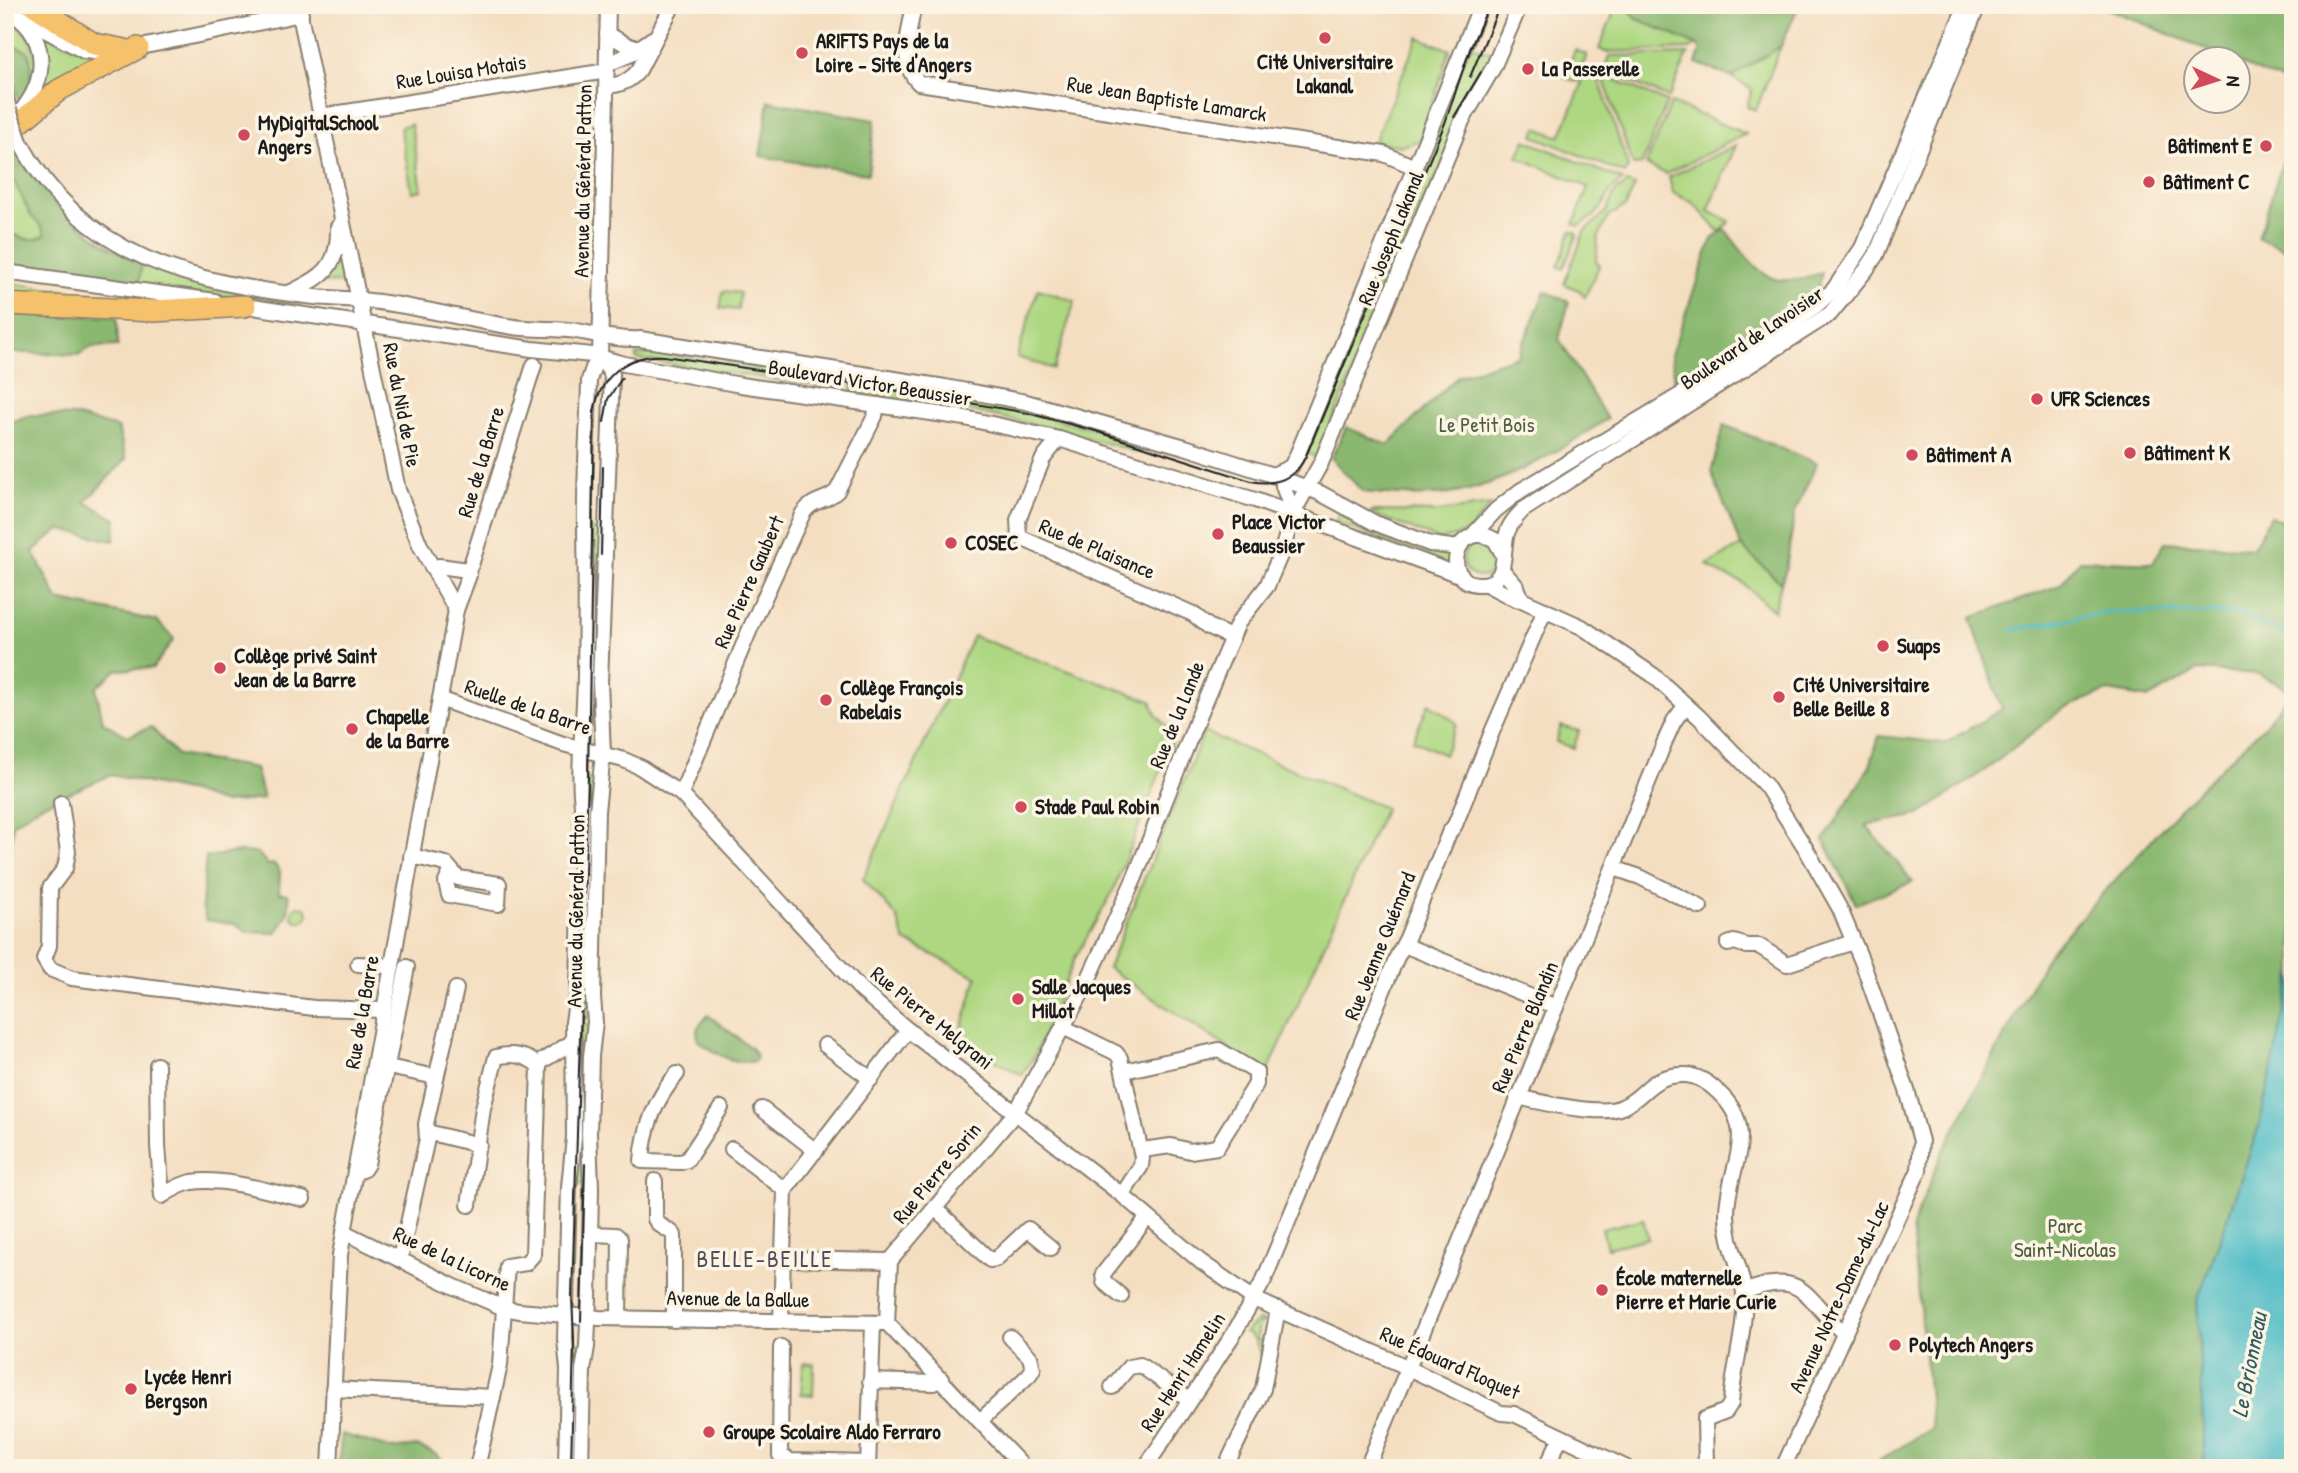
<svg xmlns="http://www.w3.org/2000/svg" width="2298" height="1473" viewBox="0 0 2298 1473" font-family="'Patrick Hand',sans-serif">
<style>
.green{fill:#aed781;stroke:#657a4e;stroke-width:2}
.forest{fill:#8ab86f;stroke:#536a46;stroke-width:2}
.water{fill:#4ebcc6;stroke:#356c71;stroke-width:2}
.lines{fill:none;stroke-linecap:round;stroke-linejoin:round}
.stream{stroke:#4ebcc6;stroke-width:3.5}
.minor-casing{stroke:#887d6e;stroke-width:18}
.highway-casing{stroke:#887d6e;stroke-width:24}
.minor{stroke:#fff;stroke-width:14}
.highway{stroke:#f5c16b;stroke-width:21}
.tram{stroke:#1c1c1c;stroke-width:2}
.minor-bridge-casing{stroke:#887d6e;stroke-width:18;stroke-linecap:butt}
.minor-bridge{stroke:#fff;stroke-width:14}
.poi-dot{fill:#d1495b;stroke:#fcf5e5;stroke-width:2.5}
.labels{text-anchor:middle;stroke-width:7;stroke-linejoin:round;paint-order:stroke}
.poi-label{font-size:21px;font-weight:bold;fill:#1c1c1c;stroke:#fcf5e5;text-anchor:start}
.street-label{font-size:21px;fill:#1c1c1c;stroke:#fcf5e5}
.park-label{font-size:21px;fill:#4f5d3f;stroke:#fcf5e5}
.neighbourhood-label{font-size:23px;letter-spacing:2px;fill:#504957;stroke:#fcf5e5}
.water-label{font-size:23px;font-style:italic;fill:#305c60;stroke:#fcf5e5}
</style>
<rect width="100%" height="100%" fill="#fcf5e5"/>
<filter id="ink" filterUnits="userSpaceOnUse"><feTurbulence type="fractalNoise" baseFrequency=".0143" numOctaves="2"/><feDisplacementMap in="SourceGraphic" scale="14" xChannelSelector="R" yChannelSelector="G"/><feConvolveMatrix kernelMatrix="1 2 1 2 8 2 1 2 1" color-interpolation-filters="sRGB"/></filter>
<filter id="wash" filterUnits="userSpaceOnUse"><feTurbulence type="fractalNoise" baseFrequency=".00686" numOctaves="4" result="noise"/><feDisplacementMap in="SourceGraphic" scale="28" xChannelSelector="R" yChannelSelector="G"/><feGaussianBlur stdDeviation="1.57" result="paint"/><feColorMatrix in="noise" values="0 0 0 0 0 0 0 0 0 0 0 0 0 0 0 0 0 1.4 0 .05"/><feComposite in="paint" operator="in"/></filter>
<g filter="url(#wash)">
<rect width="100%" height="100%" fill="#f4dec1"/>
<g class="green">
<path d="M1601,5H1627L1635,18L1696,45L1690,49L1605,52L1599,49L1614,12Z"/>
<path d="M5,13L29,37L38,67L21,107L5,49Z"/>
<path d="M39,32L101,57L41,96L47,66Z"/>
<path d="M1418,37L1450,50L1420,140L1402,146L1374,142Z"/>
<path d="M1469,44L1494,54L1412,228L1398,222Z"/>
<path d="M1781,46L1756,110L1747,107L1752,89L1731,77Z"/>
<path d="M1575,50L1587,55L1576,82L1564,77Z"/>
<path d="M1688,54L1669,98L1604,70L1609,56Z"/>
<path d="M1585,71L1598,76L1628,167L1625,174L1534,136L1537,128L1560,137L1582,84L1580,83Z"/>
<path d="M1602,74L1667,102L1642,164L1633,165Z"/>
<path d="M1671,103L1746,134L1666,174L1646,165Z"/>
<path d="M411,124L422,190L412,192L400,127Z"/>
<path d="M11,138C18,160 34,179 49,196C119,274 204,286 301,301V304L251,301V299L225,296L223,299L5,264V143Z"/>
<path d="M1525,140L1623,180L1612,189L1602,207L1594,216L1579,226L1574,224L1588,187L1518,157Z"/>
<path d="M1736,145L1708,211L1730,221L1720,232L1692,202L1673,193L1669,177Z"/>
<path d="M1628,183L1635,186L1626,206L1609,216L1598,238L1596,262L1600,264L1585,297L1579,290L1564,284L1584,232L1606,212L1615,192Z"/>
<path d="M1395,229L1410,235L1317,458L1302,451Z"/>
<path d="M1571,231L1576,232L1577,236L1563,269L1558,267Z"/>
<path d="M342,254L348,282L321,283Z"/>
<path d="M5,282L151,304L5,299Z"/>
<path d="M1038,289L1075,301L1054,369L1017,357Z"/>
<path d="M723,291L740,293L738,310L720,308Z"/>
<path d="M656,353L847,380L845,390L636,359L637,355Z"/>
<path d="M853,381C954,396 1044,412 1142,443L1139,453C1044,423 950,406 852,392Z"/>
<path d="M1491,505L1468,532L1440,540L1370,513L1373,511L1437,512Z"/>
<path d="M1339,513L1439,553L1451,552V567L1335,522Z"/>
<path d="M589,529L604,530L597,725H587Z"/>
<circle cx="1480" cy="560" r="17"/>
<path d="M1741,546L1781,583L1774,611L1740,581L1723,575L1707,565Z"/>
<path d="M973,636L1151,701L1157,716L1175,735L1112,893L1075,958L1035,1055L1022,1075L958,1041L977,977L905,941L897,917L863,879Z"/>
<path d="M1429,703L1457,723L1444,755L1413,740Z"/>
<path d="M1561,726L1579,731L1574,748L1556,742Z"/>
<path d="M1204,732L1385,808L1267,1074L1108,968Z"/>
<path d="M585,779H595L590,1018H579Z"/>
<circle cx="300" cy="914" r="8"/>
<path d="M579,1025H589L588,1185L572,1184Z"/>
<path d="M1643,1219L1648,1238L1607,1248L1602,1229Z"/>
<path d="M1258,1320L1269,1322L1268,1324L1259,1323L1257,1340L1266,1341L1265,1349L1261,1350V1358C1257,1348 1258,1336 1244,1333Z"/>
<path d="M571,1342H581L578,1468H568Z"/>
<path d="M803,1363L814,1364L813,1395L801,1394Z"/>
</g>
<g class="forest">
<path d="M1627,5H1799L1781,46L1731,77L1696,63L1701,50L1696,45L1635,18Z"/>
<path d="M2099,5H2293V86L2239,63L2238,60L2229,59Z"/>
<path d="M16,47L28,51C35,72 31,85 22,104L18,99L9,55L10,49Z"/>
<path d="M769,101L875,120L868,174L760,156Z"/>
<path d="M2293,130V253L2258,238Z"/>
<path d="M5,146L14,148C45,198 87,240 142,263L139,282L131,285L5,264V231C19,237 32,244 45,235L41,226L31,216L15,183L5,176Z"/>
<path d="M1725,229C1735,243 1756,272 1772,278C1786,284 1809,277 1822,273L1818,289L1675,382L1671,355L1712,239Z"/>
<path d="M1545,291L1569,302L1559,339L1607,419C1563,448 1523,474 1472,489C1440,499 1397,495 1363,492L1331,458L1346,427L1388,445L1458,376L1518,356Z"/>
<path d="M26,313L117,317L118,346L92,347L78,355L5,352V316Z"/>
<path d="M30,415L74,416L118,428L126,459L85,502L116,519L114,541L60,529L33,551L58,600L157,621L174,639L153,668L116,670L96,688L103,722L128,736L151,727L177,755L255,768L263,799L224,803L191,792L111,775L39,806L13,824L5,927V424Z"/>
<path d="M1724,425L1817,463L1795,511L1786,569L1781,583L1741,546L1711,472Z"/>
<path d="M2270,516L2293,525V972L2260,1123L2224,1229L2197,1301L2205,1468H1867L1932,1428L1912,1227L1941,1155L2048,954L2185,803L2264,726L2291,691L2259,674L2198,670L2149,698L2108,691L2062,709L1991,766L1919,815L1866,825L1913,882L1856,904L1824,840L1870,766L1879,736L1945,743L2002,709L1971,618L2060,585L2080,560L2153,563L2165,542L2253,548Z"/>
<path d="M239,852L258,853L268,865L274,864L280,871L279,893L288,894C292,910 285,920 276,933L247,932L235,924L206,920L202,906L206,857Z"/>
<path d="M708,1015L751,1048L757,1057L755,1061C734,1066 715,1053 698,1041L697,1029Z"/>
<path d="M342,1434L392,1449L417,1446L436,1454L447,1468H338Z"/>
</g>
<path class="water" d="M2293,972V1468H2205L2197,1301L2224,1229L2260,1123Z"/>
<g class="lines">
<path class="stream" d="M2012,630L2107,612L2238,613L2293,636"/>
</g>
</g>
<g filter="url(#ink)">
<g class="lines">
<g class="minor-casing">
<g id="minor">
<path d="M298,5L398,490L420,545L456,610"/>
<path d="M914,5C910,29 898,64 919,83L1384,154L1415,167"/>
<path d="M5,9C50,33 50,79 18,115"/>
<path d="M21,17L84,51L105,53"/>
<path d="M607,34L631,47H643"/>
<path d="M131,49L301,14"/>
<path d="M607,64L629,55L652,39"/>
<path d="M607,86C621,85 630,81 639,70L673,5"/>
<path d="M5,94L9,110"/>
<path d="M321,116L607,71"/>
<path d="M20,142C83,259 194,283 315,297C336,299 358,299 379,302C424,308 468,320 514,327C535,330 557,328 577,331C598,335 619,340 640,339L945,387L1026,402L1185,447L1273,475L1320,493L1375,523L1430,544L1458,548"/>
<path d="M5,272L215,301"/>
<path d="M289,293C323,277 339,267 338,227"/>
<path d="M239,305L532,349L592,355L624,364L741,385L965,418L1059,439L1255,500L1462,576"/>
<path d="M1059,439L1043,459L1018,520L1019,537L1193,614L1208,626L1232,638"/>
<path d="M1273,475L1291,467L1298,453L1481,5"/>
<path d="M1286,475L1283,486L1293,513"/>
<path d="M1471,537L1496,510L1520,491L1727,367L1817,305L1834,289L1862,248L1966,5"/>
<path d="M1504,556L1495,540C1454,516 1440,585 1480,584C1508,584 1502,556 1506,537C1508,526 1515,518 1523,510L1830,314L1866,270L1876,255L1978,5"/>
<path d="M432,568L439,566L468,570"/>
<path d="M1502,570L1517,587L1522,600"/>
<path d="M1486,584L1515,599L1522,600L1582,627L1653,675L1699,717L1766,786L1806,849L1840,909L1863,964L1907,1090L1921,1141L1919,1170L1783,1468"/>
<path d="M440,699L563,744L624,760L640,767L661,781L681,794L862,991L908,1030L1122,1195L1201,1262L1254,1299L1398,1363L1501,1413L1514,1414L1627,1468"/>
<path d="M681,794L750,629L803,513C814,498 826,502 837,491L875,416L877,405"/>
<path d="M61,803L68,852L65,868L50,888L49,946L44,959L50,969L72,978L314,1008L384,1010"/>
<path d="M411,856L446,864L458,878L499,884L498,904L449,895L446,882L451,872"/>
<path d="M1614,868L1640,877L1700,907"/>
<path d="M1728,944L1734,942L1747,946H1759L1787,964L1853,942"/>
<path d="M1404,945L1556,1007"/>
<path d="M358,964L392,966"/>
<path d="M1063,1027L1116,1053L1120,1058L1142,1157L1141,1166L1122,1195"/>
<path d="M825,1045L871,1079"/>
<path d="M157,1065L158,1146L162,1196C171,1190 181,1184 192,1182C225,1177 270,1192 303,1199"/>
<path d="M388,1067L436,1077"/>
<path d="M1124,1071L1219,1050L1256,1072V1084L1217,1147L1190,1151L1171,1146L1142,1150"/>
<path d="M677,1074C656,1098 644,1129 642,1161L681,1162L687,1160L721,1108"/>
<path d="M1517,1097C1541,1102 1601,1117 1622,1107C1647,1096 1649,1074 1686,1075C1699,1076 1709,1083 1718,1092C1762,1132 1726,1169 1727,1215C1727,1245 1742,1267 1744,1293C1747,1325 1733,1370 1731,1403L1726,1411L1705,1419L1706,1468"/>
<path d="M762,1109L816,1151"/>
<path d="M427,1132L479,1145"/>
<path d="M732,1149L785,1190"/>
<path d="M355,1172L363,1170L367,1164L407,967"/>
<path d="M655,1181V1219C659,1228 669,1228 674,1235V1320"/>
<path d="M469,1205L483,1108L496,1057C511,1053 527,1055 539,1066"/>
<path d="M935,1208L990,1260L996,1259L1028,1229L1051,1248"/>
<path d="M344,1232L455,1287L504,1308L519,1311L599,1318L887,1323"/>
<path d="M590,1234L616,1235L620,1239L619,1318"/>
<path d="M400,1259L427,1139L426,1124L456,989"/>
<path d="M783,1259L890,1261"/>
<path d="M890,1261L1016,1112L1085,987L1135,877L1199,715L1238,623L1267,586L1282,551L1293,513L1321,463L1462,121L1493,68L1520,5"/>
<path d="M1744,1292C1807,1267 1805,1301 1845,1334"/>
<path d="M1121,1296L1104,1282L1103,1274L1147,1218"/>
<path d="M781,1320L785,1190L908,1030"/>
<path d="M887,1323L1024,1468"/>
<path d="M887,1323L890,1261"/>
<path d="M781,1347L780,1455L789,1461L868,1463"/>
<path d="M870,1381L934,1383L941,1379"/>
<path d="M1112,1387L1129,1367L1140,1365L1189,1400"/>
<path d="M333,1389L493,1397"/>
<path d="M981,1420L1029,1375L1033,1369L1030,1357L1010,1337"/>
<path d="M330,1468L340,1255L456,610L469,575L468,570L471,565L534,365"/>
<path d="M477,1468L500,1365L507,1266L526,1263L533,1255L539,1066L542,1061L574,1041"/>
<path d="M566,1468L568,1369L565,1339L569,1187L574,1137L573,1022L578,989L582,806C577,762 585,718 585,673C586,625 586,577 585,529C584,479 588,429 589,380L593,368L600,358L608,5"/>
<path d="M581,1468L583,1370L587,1347L589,1298L591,1188L589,1133L591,1056L595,1022L593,997L597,811L603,754L600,682L612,374L600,358"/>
<path d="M868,1468L873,1323"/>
<path d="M1145,1468L1233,1335L1264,1280L1396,959L1407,938L1449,833L1455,825L1492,732L1545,610"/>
<path d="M1225,1468L1263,1389L1278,1309"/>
<path d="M1367,1468L1665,741L1674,721L1686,705"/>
<path d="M1546,1468L1561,1437"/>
</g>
</g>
<g class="highway-casing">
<g id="highway">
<path d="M34,5L94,44L125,50"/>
<path d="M5,135L59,90L138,48"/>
<path d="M5,304L154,311L245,306"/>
</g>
</g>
<use href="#minor" class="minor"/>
<use href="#highway" class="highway"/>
<g class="tram">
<path d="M1470,77L1500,5"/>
<path d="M1454,117L1481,72"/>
<path d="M604,422L608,399L622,378"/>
<path d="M601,555L603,467"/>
<path d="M581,1321L585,1164"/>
<path d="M571,1468L574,1339L572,1297L588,776L594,412C600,376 627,354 664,356L912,393L1027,413L1092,430L1251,481C1275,486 1295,479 1306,456L1445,123L1470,49L1489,5"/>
</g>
<g class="minor-bridge-casing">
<path id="minor-bridge" d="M9,110L20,142"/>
</g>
<use href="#minor-bridge" class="minor-bridge"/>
</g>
</g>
<g class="poi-dot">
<circle cx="1325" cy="38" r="7"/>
<circle cx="802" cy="53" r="7"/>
<circle cx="1528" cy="69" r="7"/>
<circle cx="244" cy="135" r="7"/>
<circle cx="2266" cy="146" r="7"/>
<circle cx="2149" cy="182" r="7"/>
<circle cx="2037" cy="399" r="7"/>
<circle cx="2130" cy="453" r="7"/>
<circle cx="1912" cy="455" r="7"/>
<circle cx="1218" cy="534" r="7"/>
<circle cx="951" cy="543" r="7"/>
<circle cx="1883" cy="646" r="7"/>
<circle cx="220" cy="668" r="7"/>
<circle cx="1779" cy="697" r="7"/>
<circle cx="826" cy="700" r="7"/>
<circle cx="352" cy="729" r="7"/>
<circle cx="1021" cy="807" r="7"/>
<circle cx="1018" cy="999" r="7"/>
<circle cx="1602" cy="1290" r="7"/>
<circle cx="1895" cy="1345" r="7"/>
<circle cx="131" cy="1389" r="7"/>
<circle cx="709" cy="1432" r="7"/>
</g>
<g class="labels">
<g class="poi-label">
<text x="816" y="48">ARIFTS Pays de la<tspan x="816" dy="24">Loire - Site d'Angers</tspan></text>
<text x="1325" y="69" text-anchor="middle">Cité Universitaire<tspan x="1325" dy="24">Lakanal</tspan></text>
<text x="1542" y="76">La Passerelle</text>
<text x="258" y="130">MyDigitalSchool<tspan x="258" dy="24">Angers</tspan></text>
<text x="2252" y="153" text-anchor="end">Bâtiment E</text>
<text x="2163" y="189">Bâtiment C</text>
<text x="2051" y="406">UFR Sciences</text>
<text x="2144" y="460">Bâtiment K</text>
<text x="1926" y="462">Bâtiment A</text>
<text x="1232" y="529">Place Victor<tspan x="1232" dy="24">Beaussier</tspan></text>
<text x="965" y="550">COSEC</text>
<text x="1897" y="653">Suaps</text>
<text x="234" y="663">Collège privé Saint<tspan x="234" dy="24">Jean de la Barre</tspan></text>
<text x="1793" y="692">Cité Universitaire<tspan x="1793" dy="24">Belle Beille 8</tspan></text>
<text x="840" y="695">Collège François<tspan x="840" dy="24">Rabelais</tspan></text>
<text x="366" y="724">Chapelle<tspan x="366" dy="24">de la Barre</tspan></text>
<text x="1035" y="814">Stade Paul Robin</text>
<text x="1032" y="994">Salle Jacques<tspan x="1032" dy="24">Millot</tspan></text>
<text x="1616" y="1285">École maternelle<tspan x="1616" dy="24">Pierre et Marie Curie</tspan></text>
<text x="1909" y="1352">Polytech Angers</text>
<text x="145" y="1384">Lycée Henri<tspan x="145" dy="24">Bergson</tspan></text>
<text x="723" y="1439">Groupe Scolaire Aldo Ferraro</text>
</g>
<g class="street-label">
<text transform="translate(461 72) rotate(-9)" y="7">Rue Louisa Motais</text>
<text transform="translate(1167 99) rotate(9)" y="7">Rue Jean Baptiste Lamarck</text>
<text transform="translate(583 181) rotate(-89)" y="7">Avenue du Général Patton</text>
<text transform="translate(1391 238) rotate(-68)" y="7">Rue Joseph Lakanal</text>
<text transform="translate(1752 338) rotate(-34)" y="7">Boulevard de Lavoisier</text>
<text transform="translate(870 383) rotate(9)" y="7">Boulevard Victor Beaussier</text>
<text transform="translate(402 405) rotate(79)" y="7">Rue du Nid de Pie</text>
<text transform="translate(481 462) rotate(-73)" y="7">Rue de la Barre</text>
<text transform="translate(1097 549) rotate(23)" y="7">Rue de Plaisance</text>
<text transform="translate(749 582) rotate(-66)" y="7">Rue Pierre Gaubert</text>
<text transform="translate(528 707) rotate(19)" y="7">Ruelle de la Barre</text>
<text transform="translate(1177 715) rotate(-68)" y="7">Rue de la Lande</text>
<text transform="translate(576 911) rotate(-89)" y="7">Avenue du Général Patton</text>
<text transform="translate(1380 946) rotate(-68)" y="7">Rue Jeanne Quémard</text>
<text transform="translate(362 1012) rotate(-80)" y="7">Rue de la Barre</text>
<text transform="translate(932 1018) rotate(39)" y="7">Rue Pierre Melgrani</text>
<text transform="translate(1525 1027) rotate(-67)" y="7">Rue Pierre Blandin</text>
<text transform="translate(937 1173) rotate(-50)" y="7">Rue Pierre Sorin</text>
<text transform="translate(452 1259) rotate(25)" y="7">Rue de la Licorne</text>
<text transform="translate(1839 1297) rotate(-65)" y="7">Avenue Notre-Dame-du-Lac</text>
<text transform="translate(738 1299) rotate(1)" y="7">Avenue de la Ballue</text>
<text transform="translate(1450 1363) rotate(24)" y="7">Rue Édouard Floquet</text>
<text transform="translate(1183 1372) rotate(-57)" y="7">Rue Henri Hamelin</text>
</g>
<g class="park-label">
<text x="1487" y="432">Le Petit Bois</text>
<text x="2065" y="1233">Parc<tspan x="2065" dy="24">Saint-Nicolas</tspan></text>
</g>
<g class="neighbourhood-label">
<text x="765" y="1267">BELLE-BEILLE</text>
</g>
<g class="water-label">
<text transform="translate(2249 1365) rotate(-79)" y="8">Le Brionneau</text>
</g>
</g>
<rect width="2298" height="1473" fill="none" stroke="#fcf5e5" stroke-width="28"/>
<g transform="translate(2217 80) rotate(94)"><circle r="33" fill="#fcf5e5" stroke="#a29e95" stroke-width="2"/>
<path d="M0-5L12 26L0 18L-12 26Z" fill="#d1495b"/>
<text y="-10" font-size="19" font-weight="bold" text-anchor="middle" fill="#1c1c1c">N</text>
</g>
</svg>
